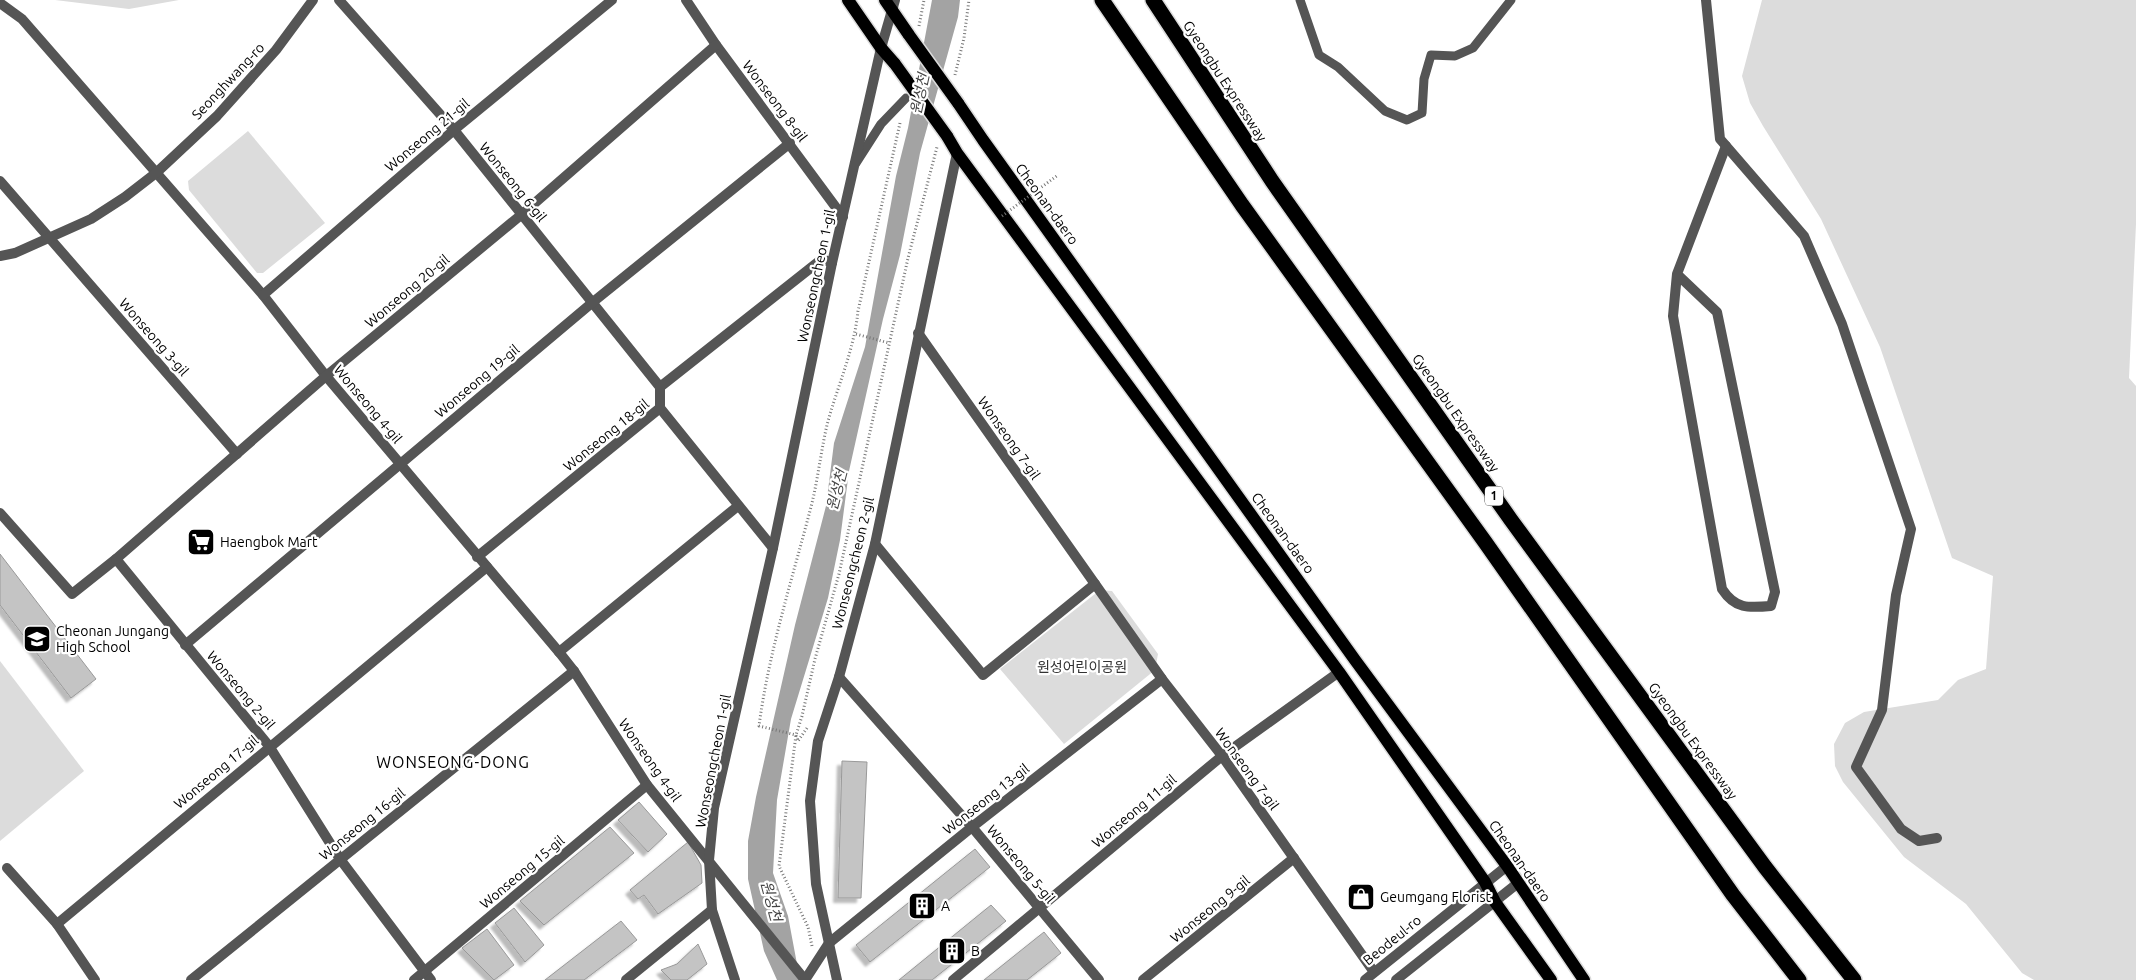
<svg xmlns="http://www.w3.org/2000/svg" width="2136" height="980" viewBox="0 0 2136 980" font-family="Ubuntu,'Noto Sans KR',sans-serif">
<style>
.green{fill:#dcdcdc}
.water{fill:#a3a3a3}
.building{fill:#c4c4c4;stroke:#999;filter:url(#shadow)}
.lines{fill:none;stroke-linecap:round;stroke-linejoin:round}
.primary-casing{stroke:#dbdbdb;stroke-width:15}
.motorway-casing{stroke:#dbdbdb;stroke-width:18}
.path{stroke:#777;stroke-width:3;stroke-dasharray:1 2.5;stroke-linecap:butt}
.service{stroke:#555;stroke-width:9}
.minor{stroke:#555;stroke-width:10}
.tertiary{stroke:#555;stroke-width:10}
.primary{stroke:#000;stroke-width:12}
.motorway{stroke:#000;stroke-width:15}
.primary-bridge-casing{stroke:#dbdbdb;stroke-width:15;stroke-linecap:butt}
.path-bridge{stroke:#777;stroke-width:3;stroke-dasharray:1 2.5;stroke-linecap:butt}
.minor-bridge{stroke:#555;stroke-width:10}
.primary-bridge{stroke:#000;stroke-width:12}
.labels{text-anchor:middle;stroke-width:4.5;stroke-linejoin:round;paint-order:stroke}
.shield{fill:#fff;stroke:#4c4c4c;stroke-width:1}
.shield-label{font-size:12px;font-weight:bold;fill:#000}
.street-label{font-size:14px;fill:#000;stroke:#fff}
.poi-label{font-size:14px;fill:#000;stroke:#fff;text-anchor:start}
.park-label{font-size:14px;fill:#333;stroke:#fff}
.water-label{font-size:15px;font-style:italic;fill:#444;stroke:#fff}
.quarter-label{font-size:16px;letter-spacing:1px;fill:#000;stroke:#fff}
</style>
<defs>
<filter id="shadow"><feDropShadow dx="-4.5" dy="4.5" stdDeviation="1" flood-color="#0004"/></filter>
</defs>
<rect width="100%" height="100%" fill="#fff"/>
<g class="green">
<path d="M55,0H179L129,9Z"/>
<path d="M1762,0H2136V224L2129,378L2136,386V980H2034L2022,973L1966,904L1904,857L1843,782L1835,766L1834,744L1845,723L1864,712L1938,700L1958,680L1986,669L1993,576L1952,558L1880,347L1821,219L1763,126L1750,103L1742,76Z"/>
<path d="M248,131L325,223L263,273H257L189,190L188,181Z"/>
<path d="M1100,590L1112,591L1158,654L1155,670L1064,744L1000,669Z"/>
<path d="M0,661L84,771L0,841Z"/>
</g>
<path class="water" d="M932,0H960L958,17L920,153L900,255L883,319L849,471L840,540L828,598L791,719L777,800L773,873L788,916L800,980H777L764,951L748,879V841L756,797L795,625L826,506L834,443L865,347L896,176L908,128Z"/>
<g class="building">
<path d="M0,554L96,679L71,698L0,605Z"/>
<path d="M842,761L867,762L861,898H838Z"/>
<path d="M639,802L667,834L648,852L618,820Z"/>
<path d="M610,827L634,853L544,925L520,901Z"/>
<path d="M688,842L701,865L702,883L658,914L644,895L638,899L630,890Z"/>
<path d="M975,849L990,867L870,962L856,945Z"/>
<path d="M991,905L1006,921L932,980H899Z"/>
<path d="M514,908L544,945L525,962L495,923Z"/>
<path d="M621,921L637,940L584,980H545Z"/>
<path d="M487,929L514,965L494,980L462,948Z"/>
<path d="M1044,932L1061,953L1027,980H984Z"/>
<path d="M698,944L707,964L687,980H671L661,970L677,964Z"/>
</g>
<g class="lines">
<g class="primary-casing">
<g id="primary">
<path d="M848,0L881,48L895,64"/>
<path d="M885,0L909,35"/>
<path d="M958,103L983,140L1355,660L1507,866L1584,980"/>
<path d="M947,136L957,153L1339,672L1485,882L1495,902L1551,980"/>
</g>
</g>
<g class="motorway-casing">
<g id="motorway">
<path d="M1102,0L1242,205L1485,542L1733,895L1799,980"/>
<path d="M1153,0L1272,181L1511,520L1765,867L1854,980"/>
</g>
</g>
<g class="path">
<path d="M919,26L924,0"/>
<path d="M955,75L964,38L969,0"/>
<path d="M856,334L889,343"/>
<path d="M807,728L798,741L796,735L759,726C769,650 793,577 812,503C818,478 821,451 827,425C837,387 854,351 858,311L900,123"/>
<path d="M812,946L808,927L779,866L796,735L802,716L815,659L839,574L908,258L937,147"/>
</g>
<g class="service">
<path d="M1300,0L1319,55L1338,67L1385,111L1407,120L1422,113L1424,79L1431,55L1455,56L1473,48L1511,0"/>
<path d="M856,163L881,124L906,98"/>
</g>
<g class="minor">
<path d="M339,0L454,130L660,387"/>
<path d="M686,0L716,45L843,217"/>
<path d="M1706,0L1720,139L1804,236L1842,324L1911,529L1896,595L1882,710L1856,767L1901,829L1919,841L1937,838"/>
<path d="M0,3L22,19L263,295L326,376L559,652L574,671L647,785L805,980"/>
<path d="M0,181L237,454"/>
<path d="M1677,274L1717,312L1775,592L1771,606C1748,608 1735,609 1722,589L1673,316L1677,274L1726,146"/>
<path d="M263,295L454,130L612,0"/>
<path d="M918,333L1162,679L1222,756L1374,972"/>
<path d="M660,408L773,548"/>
<path d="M0,513L72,594L116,559L269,746L340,859L431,980"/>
<path d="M875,544L983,675L1095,584"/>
<path d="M477,557L660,408V387L822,259L832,263"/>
<path d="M116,559L326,376L521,215L716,45"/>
<path d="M185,645L593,302L790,143"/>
<path d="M559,652L738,506"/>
<path d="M839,677L972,827L1099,980"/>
<path d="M7,868L57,924L95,980"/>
<path d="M57,924L487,567"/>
<path d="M829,943L972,827L1162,679"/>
<path d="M191,980L574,671"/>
<path d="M414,980L647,785"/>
<path d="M626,980L712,910"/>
<path d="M735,980L712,910L709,860L714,808L773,548L832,263L881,48L895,0"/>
<path d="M837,980L816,884L810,801L818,741L839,677L875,544L957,153"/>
<path d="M953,980L1222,756L1339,672"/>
<path d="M1143,980L1294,858"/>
</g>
<g class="tertiary">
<path d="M0,256L15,253L91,219L125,197L156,173L217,116L276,50L313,0"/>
<path d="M1365,980L1507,866"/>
<path d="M1396,980L1518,883"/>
</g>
<use href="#primary" class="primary"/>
<use href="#motorway" class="motorway"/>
<g class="primary-bridge-casing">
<g id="primary-bridge">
<path d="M909,35L958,103"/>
<path d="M895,64L947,136"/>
</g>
</g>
<path class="path-bridge" d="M1002,216L1058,175"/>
<path class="minor-bridge" d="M805,980L829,943"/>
<use href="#primary-bridge" class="primary-bridge"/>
</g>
<defs>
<g id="supermarket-square" transform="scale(1.4375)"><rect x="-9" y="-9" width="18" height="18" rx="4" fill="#000" stroke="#fff"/><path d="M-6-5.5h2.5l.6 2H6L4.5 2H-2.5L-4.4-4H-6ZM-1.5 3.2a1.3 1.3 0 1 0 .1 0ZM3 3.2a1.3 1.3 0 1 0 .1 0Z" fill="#fff"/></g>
<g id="school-square" transform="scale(1.4375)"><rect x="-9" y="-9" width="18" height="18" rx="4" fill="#000" stroke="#fff"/><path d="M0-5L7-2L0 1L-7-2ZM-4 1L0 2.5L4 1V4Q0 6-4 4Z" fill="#fff"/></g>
<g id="shop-square" transform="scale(1.4375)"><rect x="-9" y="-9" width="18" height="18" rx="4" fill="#000" stroke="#fff"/><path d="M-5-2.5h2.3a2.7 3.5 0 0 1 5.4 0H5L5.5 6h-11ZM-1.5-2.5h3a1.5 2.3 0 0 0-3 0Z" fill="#fff"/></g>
<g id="building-square" transform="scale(1.4375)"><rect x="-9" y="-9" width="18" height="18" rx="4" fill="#000" stroke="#fff"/><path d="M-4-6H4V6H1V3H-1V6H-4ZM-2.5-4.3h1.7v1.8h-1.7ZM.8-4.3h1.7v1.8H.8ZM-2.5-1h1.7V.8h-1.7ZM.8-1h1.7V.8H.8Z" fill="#fff"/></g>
</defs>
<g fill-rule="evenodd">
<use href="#supermarket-square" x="201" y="542"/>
<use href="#school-square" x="37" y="639"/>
<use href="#shop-square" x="1361" y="897"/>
<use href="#building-square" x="922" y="906"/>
<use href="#building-square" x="952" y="951"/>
</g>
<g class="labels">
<rect class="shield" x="1485" y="486.5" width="18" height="19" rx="4"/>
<g class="shield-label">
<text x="1494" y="500">1</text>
</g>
<g class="street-label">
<text transform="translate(228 81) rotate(-47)" y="5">Seonghwang-ro</text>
<text transform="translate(1225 81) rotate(57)" y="5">Gyeongbu Expressway</text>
<text transform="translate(775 101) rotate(53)" y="5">Wonseong 8-gil</text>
<text transform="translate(427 135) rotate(-40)" y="5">Wonseong 21-gil</text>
<text transform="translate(513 182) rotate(51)" y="5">Wonseong 6-gil</text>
<text transform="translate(1047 204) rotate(54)" y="5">Cheonan-daero</text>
<text transform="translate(816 276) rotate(-78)" y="5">Wonseongcheon 1-gil</text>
<text transform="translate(407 291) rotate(-40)" y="5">Wonseong 20-gil</text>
<text transform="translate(154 337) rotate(49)" y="5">Wonseong 3-gil</text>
<text transform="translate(477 381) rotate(-40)" y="5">Wonseong 19-gil</text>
<text transform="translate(368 404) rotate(50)" y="5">Wonseong 4-gil</text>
<text transform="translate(1456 413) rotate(55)" y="5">Gyeongbu Expressway</text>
<text transform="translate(606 435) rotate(-39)" y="5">Wonseong 18-gil</text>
<text transform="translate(1009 438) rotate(55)" y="5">Wonseong 7-gil</text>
<text transform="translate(1283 533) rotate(54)" y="5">Cheonan-daero</text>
<text transform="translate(853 563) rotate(-76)" y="5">Wonseongcheon 2-gil</text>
<text transform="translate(241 690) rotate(50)" y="5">Wonseong 2-gil</text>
<text transform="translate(1693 741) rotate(54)" y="5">Gyeongbu Expressway</text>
<text transform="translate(650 760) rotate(55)" y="5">Wonseong 4-gil</text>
<text transform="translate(713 761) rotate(-79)" y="5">Wonseongcheon 1-gil</text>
<text transform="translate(1247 769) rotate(54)" y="5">Wonseong 7-gil</text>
<text transform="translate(216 772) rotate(-40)" y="5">Wonseong 17-gil</text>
<text transform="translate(986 799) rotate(-38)" y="5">Wonseong 13-gil</text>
<text transform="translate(1134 811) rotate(-40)" y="5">Wonseong 11-gil</text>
<text transform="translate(362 824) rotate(-39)" y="5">Wonseong 16-gil</text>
<text transform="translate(1520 861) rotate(55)" y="5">Cheonan-daero</text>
<text transform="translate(1021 864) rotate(50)" y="5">Wonseong 5-gil</text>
<text transform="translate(522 872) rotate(-40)" y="5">Wonseong 15-gil</text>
<text transform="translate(1210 909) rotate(-39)" y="5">Wonseong 9-gil</text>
<text transform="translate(1392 940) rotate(-39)" y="5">Beodeul-ro</text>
</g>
<g class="poi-label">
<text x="220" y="547">Haengbok Mart</text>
<text x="56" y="636">Cheonan Jungang<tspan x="56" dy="16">High School</tspan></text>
<text x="1380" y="902">Geumgang Florist</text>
<text x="941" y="911">A</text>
<text x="971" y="956">B</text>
</g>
<g class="park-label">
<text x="1082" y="672">원성어린이공원</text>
</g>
<g class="water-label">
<text transform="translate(920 94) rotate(-78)" y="5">원성천</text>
<text transform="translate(837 490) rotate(-75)" y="5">원성천</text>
<text transform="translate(771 901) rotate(75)" y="5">원성천</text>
</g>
<g class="quarter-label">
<text x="453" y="768">WONSEONG-DONG</text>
</g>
</g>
</svg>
